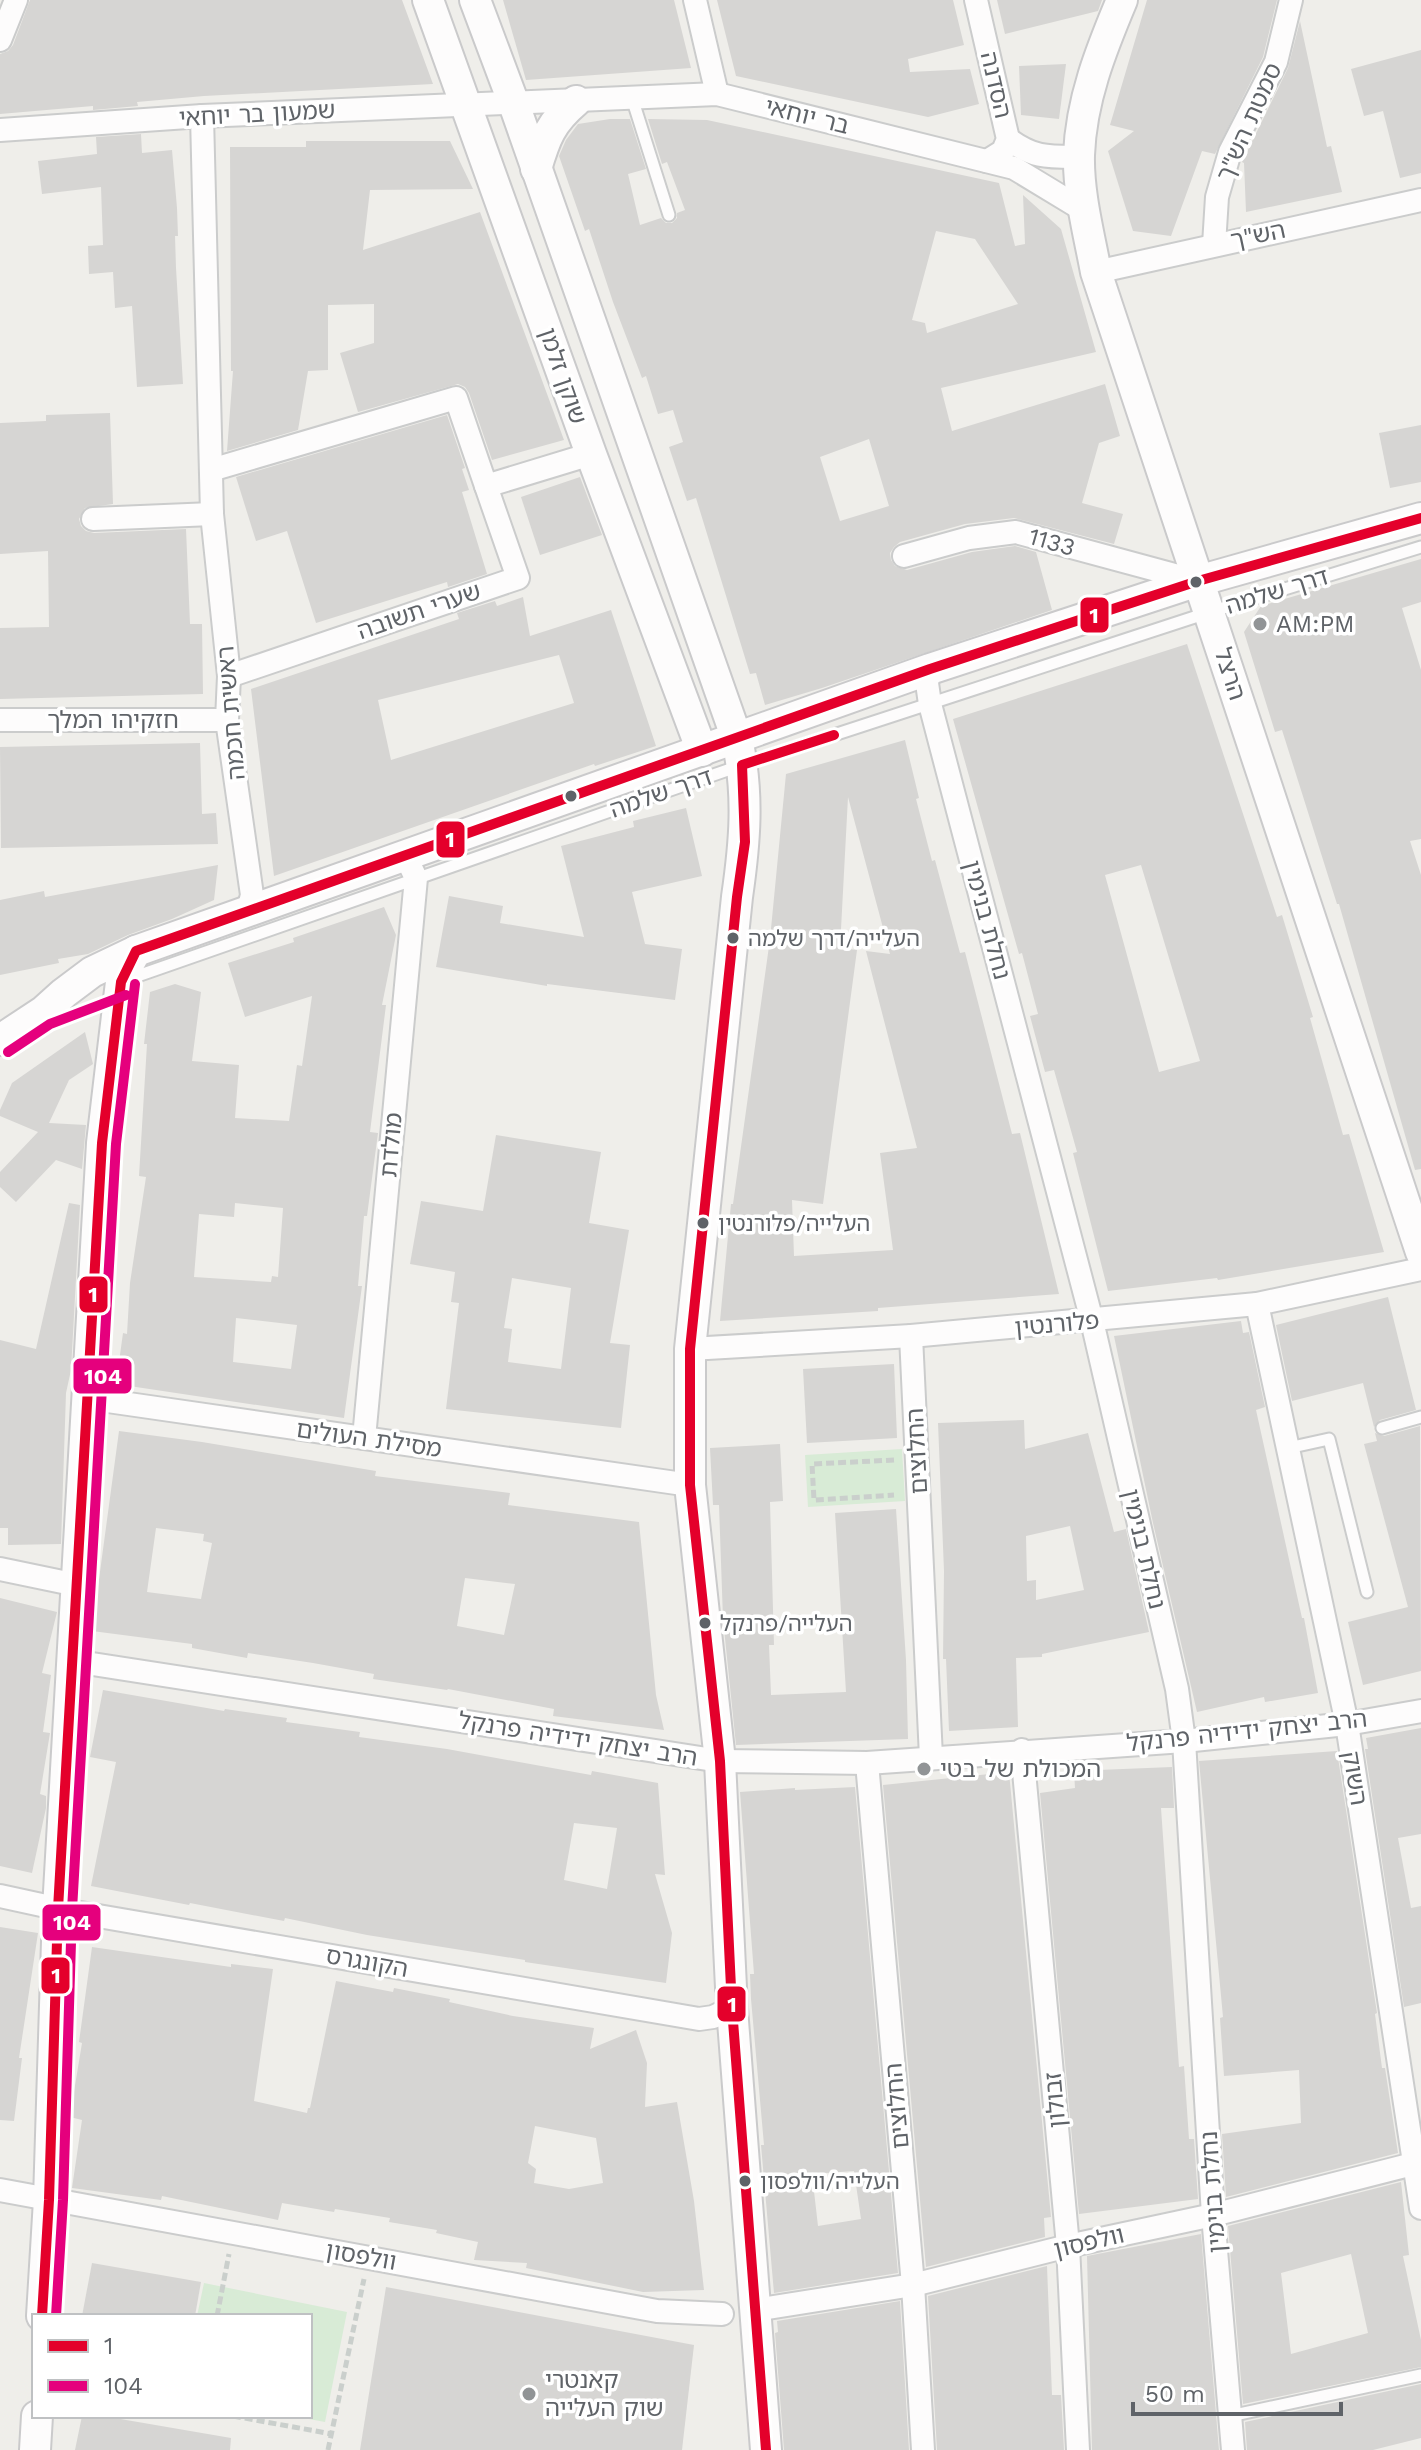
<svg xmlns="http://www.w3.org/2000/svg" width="1421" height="2450" viewBox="0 0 1421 2450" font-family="'Work Sans','Noto Sans Hebrew',sans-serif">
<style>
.green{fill:#d8ebd6}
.building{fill:#d6d5d3;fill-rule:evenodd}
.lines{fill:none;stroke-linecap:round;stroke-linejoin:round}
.lane-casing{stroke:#cbcccc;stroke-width:15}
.street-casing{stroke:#cbcccc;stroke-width:26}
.secondary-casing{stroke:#cacacb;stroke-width:34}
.path{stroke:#cacfcc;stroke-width:5;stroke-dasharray:8 4;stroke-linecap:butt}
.lane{stroke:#fdfcfc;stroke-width:11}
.street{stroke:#fdfcfc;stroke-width:22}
.secondary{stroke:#fdfcfc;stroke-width:30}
.bus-1-casing{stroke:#fff;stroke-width:16}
.bus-2-casing{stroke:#fff;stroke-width:16}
.bus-1{stroke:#e4002b;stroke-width:10}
.bus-2{stroke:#e5007d;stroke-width:10}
.bus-dot{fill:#5f6368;stroke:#fff;stroke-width:3}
.poi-dot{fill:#919496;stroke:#fff;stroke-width:3}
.labels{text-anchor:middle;stroke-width:7;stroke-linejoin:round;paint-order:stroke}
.bus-label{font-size:22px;fill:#5f6368;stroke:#fff;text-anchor:start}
.street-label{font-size:24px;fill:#5f6368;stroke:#fff}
.poi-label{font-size:24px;fill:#5f6368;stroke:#fff;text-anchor:start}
.line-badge{stroke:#fff;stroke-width:3}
.badge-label{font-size:22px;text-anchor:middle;font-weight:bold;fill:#fff}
</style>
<rect width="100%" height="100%" fill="#efeeea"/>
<g class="green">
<path d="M902,1449L905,1501L808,1507L805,1455Z"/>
<path d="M204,2283L347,2312L325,2422L293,2416H310V2316H197Z"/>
</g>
<g class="building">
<path d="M30,0H402L433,84L204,96L137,102L138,106L93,110V106L0,114V54L8,51L13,45Z"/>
<path d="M503,0H674L691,68L526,80Z"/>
<path d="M717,0H953L964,45L908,59L910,72L970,69L979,104L928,117L736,76Z"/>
<path d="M997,0H1102L1098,11L1005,34Z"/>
<path d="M1147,0H1277L1263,57L1215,154L1202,151L1171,236L1133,231L1108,151L1134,131L1110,125Z"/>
<path d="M1300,21L1327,147L1331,146L1342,192L1246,212L1244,163L1242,162L1288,68Z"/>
<path d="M1421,50V173L1400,178L1383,111L1364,116L1351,69Z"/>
<path d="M1066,64L1059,119L1021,115L1019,66Z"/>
<path d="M610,119H630L646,169L628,174L640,225L661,218L666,223H672L677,218V213L685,210L667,162L662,164L648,119L707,120L999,183L1015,246L1025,244L1023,195L1061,229L1096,352L941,388L952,431L1105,384L1120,436L1099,443L1082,503L1123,514L1114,544L1014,518L965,524L900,542L894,547L890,553L891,560L895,566L907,570L972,552L1015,546L1036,552L1052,610L822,688L765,705L756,673L750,674L696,498L687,501L669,447L683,442L673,410L658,414L646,376L642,378L613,302L589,229L585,231L559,156L566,140L578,124ZM936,231L975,239L1018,304L927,333L925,323L912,320ZM869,439L889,506L840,521L820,457Z"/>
<path d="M141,134L142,153L172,150L177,208L178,236H175L176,268L183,384L137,387L132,306L115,308L113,272L89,274L88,246L103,245L101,187L42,194L38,161L97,154L96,137Z"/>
<path d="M306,141H450L473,189L370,190L363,250L480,212L564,440L492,460L469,393L465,387L458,384L358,412L340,353L374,343V304L328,305V370L308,371L298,430L227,451L233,371H231L230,147H306Z"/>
<path d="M110,413L113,504L85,508L79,519L81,526L86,531L94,533L186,529L190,624H202L203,694L0,699V628L49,627L48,551L0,554V423L46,421V415Z"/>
<path d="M447,415L465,468L462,469L469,490L462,492L487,574L448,587L447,582L316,623L287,531L256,541L236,477Z"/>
<path d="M1421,425V482L1390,488L1379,433Z"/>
<path d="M580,477L602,535L540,555L521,497Z"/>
<path d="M1421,559V602L1402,608L1421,670V839L1410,841L1421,875V1169L1415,1170L1339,904H1337L1282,730L1275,732L1244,632L1261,606Z"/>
<path d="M523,597L530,636L611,610L656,746L595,766L594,764L274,876L251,689L459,619L457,613L495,601L497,606ZM559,655L574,703L391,760L378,700Z"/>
<path d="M1187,644L1277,917L1282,915L1313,1017L1310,1018L1343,1135L1349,1134L1384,1252L1218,1280L1217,1278L1108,1291L1073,1153L1077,1152L1054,1070L1045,1072L1030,1016L1038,1014L1022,953L1019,954L953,719ZM1141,865L1200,1061L1159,1072L1105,875Z"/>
<path d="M905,740L919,798L916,799L932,861L935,860L960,953L965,952L1012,1134L1020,1133L1059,1294L878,1308V1311L720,1321L731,1204H733L770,939L786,774ZM848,797L890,954L866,951L917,1148L880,1153L893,1250L794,1256L792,1200L823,1204L857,950L840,948Z"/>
<path d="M200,743L202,814L216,813L218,844L1,848L0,747Z"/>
<path d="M686,808L702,876L632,892L645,944L682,949L675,1000L547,984V986L436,967L449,896L503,906L500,923L584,937L561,846L634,827L633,821Z"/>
<path d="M218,865L214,900L172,919L128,935L88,954L58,959L59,963L0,975V900L44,891L45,897Z"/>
<path d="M384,907L396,935L382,1005H386L370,1132L378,1133L367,1216H364L358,1286H362L344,1418L116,1384L123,1333L127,1334L130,1283L146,1177L139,1176L147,1044H144L150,992L175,984L201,992L192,1061L239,1065L235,1118L289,1121L297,1065L302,1066L312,996L245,1017L228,963L294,942L293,938ZM235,1203L283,1208L278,1277L272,1276L271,1282L194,1277L199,1214L234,1217ZM236,1318L297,1325L291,1369L233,1362Z"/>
<path d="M85,1032L93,1064L69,1080L49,1123L86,1125L82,1169L56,1160L16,1202L0,1187V1172L38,1132L0,1116V1110L12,1083Z"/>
<path d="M496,1135L601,1152L589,1223L629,1230L610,1343L630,1345L621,1428L446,1409L459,1303L451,1302L455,1272L410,1264L421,1201L483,1211ZM512,1278L571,1288L561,1369L508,1362L512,1329L504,1328Z"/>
<path d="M69,1203L80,1205L71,1370L66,1393L61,1544L8,1545V1528H0V1340L36,1349Z"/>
<path d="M1388,1297L1416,1410L1380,1420L1374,1427L1363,1383L1292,1401L1276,1325Z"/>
<path d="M1241,1321L1243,1333L1249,1332L1265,1407L1256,1410L1302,1618H1304L1318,1693L1265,1702L1264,1697L1197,1712L1153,1523L1114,1336Z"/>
<path d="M894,1364L897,1438L807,1443L803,1369Z"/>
<path d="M1024,1420L1025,1449L1088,1433L1114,1532L1126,1529L1149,1632L1042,1654V1657L1016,1658L1018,1727L949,1731L946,1659H943L944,1571L938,1423ZM1070,1526L1084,1590L1036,1600V1580L1027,1581L1026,1536Z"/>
<path d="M1420,1426L1421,1671L1363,1685L1348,1622L1408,1607L1364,1444L1377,1441L1375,1433L1384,1436Z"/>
<path d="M119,1431L202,1442L376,1471L375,1476L510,1493L508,1505L639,1522L656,1695L664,1730L553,1716L554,1709L448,1689L447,1690L373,1679L374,1674L313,1663L248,1653L247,1658L192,1648V1644L92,1631ZM156,1528L204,1534L203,1541L212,1543L201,1599L147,1592ZM465,1578L515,1584L504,1635L457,1626Z"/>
<path d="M780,1444L783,1501L770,1502L774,1645H769L771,1695L846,1692L835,1513L896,1509L906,1660L908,1739L736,1745L723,1619L719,1505H713L710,1448Z"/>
<path d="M0,1598L57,1612L42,1673L51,1675L43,1732L50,1733L40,1794L46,1796V1808L32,1873L0,1866Z"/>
<path d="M103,1690L224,1711L225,1709L287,1718L286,1722L360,1732L359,1737L447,1749L591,1775L592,1771L658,1783L665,1875L655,1874L672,1933L666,1983L525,1962V1960L367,1935L285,1918L284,1921L190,1903L189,1905L91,1886L116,1762L90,1757ZM574,1823L617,1828L607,1889L564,1880Z"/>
<path d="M1421,1728V1834L1398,1838L1411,1908L1421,1906V2003L1404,2007L1365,1749H1368L1366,1738Z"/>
<path d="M1337,1751L1377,2013L1375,2014L1382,2068H1385L1398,2153L1226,2197L1222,2134L1301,2123L1299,2070L1224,2076L1220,2018L1223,2017L1199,1761Z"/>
<path d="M1172,1767L1174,1808H1161L1179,2067L1184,2066L1189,2139H1194L1198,2199L1079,2214L1040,1793L1075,1788L1074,1771Z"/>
<path d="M1009,1772L1051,2217L1044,2218L1045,2237L926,2267L883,1785Z"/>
<path d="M855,1787L898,2273L774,2293L761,2145H764L751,1999L750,1974H754L740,1792L795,1788V1790ZM854,2171L861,2219L818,2226L812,2174Z"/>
<path d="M0,1927L38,1933L19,2058H22L14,2121L0,2120Z"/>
<path d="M92,1947L231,1967V1964L273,1969L254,2101L307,2113L308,2108H310L336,1981L393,1992L394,1988L450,1999L449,2002L513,2016L594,2028L590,2049L636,2030L647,2063L645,2107L677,2102L694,2201L704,2290L643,2292L526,2268L527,2263L474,2260L478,2242L436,2233L437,2230L389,2222L390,2218L335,2209L334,2212L282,2203L278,2220L162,2196L161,2200L72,2188L82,2120L70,2117V2116L82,2043L79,2042ZM535,2126L596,2138L603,2183L569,2189L534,2183L536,2169L528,2163Z"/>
<path d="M1401,2182L1409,2255L1403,2256L1421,2340V2367L1243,2404L1228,2226ZM1351,2254L1368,2333L1291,2354L1281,2273Z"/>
<path d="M1201,2234L1219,2450H1092L1087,2256Z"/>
<path d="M92,2263L201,2282L195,2316H82Z"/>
<path d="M1047,2266L1052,2395H1061L1064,2450H937L928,2296Z"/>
<path d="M386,2287L694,2345L682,2450H360Z"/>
<path d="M900,2301L909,2450H784L775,2333L778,2332L777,2321Z"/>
<path d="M1421,2384V2438L1373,2450H1247L1245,2422Z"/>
<path d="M82,2416H103L231,2438L230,2450H75Z"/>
</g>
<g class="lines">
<g class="lane-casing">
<g id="lane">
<path d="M632,98L669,215"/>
<path d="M126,980L742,765L1210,612L1421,547"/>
<path d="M1382,1428L1421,1417"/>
<path d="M1288,1448L1329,1439L1367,1592"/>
<path d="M1230,2416L1421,2375"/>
</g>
</g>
<g class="street-casing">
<g id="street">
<path d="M695,0L717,94"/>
<path d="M976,0L1008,139L1003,151L987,161"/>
<path d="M0,40L16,0"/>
<path d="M202,116L212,514L229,676L227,720L252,895L248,910"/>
<path d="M0,130L202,116L717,94L1014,168L1085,211"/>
<path d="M1008,139C1034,158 1047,157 1079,157"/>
<path d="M1214,245L1217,197L1230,152L1276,62L1291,0"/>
<path d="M1096,272L1421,200"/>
<path d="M211,470L456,398L486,486L591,454"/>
<path d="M93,519L212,514"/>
<path d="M904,556L969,538L1016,532L1197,581"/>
<path d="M930,669L927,683L930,704L1092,1321L1177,1689L1184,1741L1213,2215L1233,2450"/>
<path d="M229,676L518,578L486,486"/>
<path d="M0,720H227"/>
<path d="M1257,1304L1347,1724L1421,2208"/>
<path d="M911,1336L931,1757"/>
<path d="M690,1349L911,1336L1257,1304L1421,1269"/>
<path d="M87,1398L690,1485"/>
<path d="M364,1438L416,878L405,855"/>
<path d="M0,1569L77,1585"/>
<path d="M73,1661L720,1761L867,1763L1184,1741L1347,1724L1421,1711"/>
<path d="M1022,1750L1068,2246L1078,2450"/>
<path d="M867,1763L913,2285L923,2450"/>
<path d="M0,1896L69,1911L699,2019L713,2017L732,2008"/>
<path d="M0,2190L657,2311L722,2314"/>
<path d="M755,2310L913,2285L1068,2246L1213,2215L1421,2162"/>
</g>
</g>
<g class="secondary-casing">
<g id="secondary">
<path d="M428,0L591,454L702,751"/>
<path d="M475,0L514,104L737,739C749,794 745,842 737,897L690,1349V1485L720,1761L732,2008L766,2450"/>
<path d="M1122,0C1101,50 1081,100 1079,155C1078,193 1089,234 1096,272L1421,1252"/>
<path d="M536,169C545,138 551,122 576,101"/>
<path d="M0,1040L44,1011L64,993L92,972L136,951L930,669L1198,581L1421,518"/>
<path d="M42,2316L49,2200L58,1909L102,1143L121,982L124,972L136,951"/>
<path d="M35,2450L37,2416"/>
</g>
</g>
<g class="path">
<path d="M894,1460L812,1464L814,1500L894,1495"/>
<path d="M217,2316L229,2254"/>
<path d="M233,2416L332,2434"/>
<path d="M328,2450L364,2279"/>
</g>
<use href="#lane" class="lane"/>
<use href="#street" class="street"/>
<use href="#secondary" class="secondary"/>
<g class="bus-1-casing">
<g id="bus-1">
<path d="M42,2316L49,2200L58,1909L102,1143L121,982L136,951L930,669L1198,581L1421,518"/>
<path d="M766,2450L732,2008L720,1761L690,1485V1349L737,897L745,842L742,765L834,735"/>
</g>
</g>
<g class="bus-2-casing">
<g id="bus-2">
<path d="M8,1052L50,1024L126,995"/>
<path d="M56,2316L63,2200L72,1910L116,1144L135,984"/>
</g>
</g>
<use href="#bus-1" class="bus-1"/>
<use href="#bus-2" class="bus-2"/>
</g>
<g class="bus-dot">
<circle cx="1196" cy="582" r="7"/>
<circle cx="571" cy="796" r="7"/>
<circle cx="733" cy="938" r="7"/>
<circle cx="703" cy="1223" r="7"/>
<circle cx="705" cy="1623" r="7"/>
<circle cx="745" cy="2181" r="7"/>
</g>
<g class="poi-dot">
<circle cx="1260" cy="624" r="8"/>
<circle cx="924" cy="1769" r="8"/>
<circle cx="529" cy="2394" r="8"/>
</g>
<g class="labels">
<g class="bus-label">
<text x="748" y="946">העלייה/דרך שלמה</text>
<text x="718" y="1231">העלייה/פלורנטין</text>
<text x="720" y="1631">העלייה/פרנקל</text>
<text x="760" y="2189">העלייה/וולפסון</text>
</g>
<g class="street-label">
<text transform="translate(996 85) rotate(77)" y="8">הסדנה</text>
<text transform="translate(257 114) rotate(-3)" y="8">שמעון בר יוחאי</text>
<text transform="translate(807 116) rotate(14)" y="8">בר יוחאי</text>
<text transform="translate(1249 122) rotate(-66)" y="8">סמטת הש"ך</text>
<text transform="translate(1258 235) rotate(-12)" y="8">הש"ך</text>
<text transform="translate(563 376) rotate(71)" y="8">שוקן זלמן</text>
<text transform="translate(1052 542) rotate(16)" y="8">1133</text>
<text transform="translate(1277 591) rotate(-17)" y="8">דרך שלמה</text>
<text transform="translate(419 611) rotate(-19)" y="8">שערי תשובה</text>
<text transform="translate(1230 674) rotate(72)" y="8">הרצל</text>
<text transform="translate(231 713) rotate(-95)" y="8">ראשית חכמה</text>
<text x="113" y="728">חזקיהו המלך</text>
<text transform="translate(661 793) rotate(-19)" y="8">דרך שלמה</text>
<text transform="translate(987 920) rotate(75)" y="8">נחלת בנימין</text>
<text transform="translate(391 1145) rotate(-85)" y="8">מולדת</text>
<text transform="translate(1057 1324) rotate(-5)" y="8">פלורנטין</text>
<text transform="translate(369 1439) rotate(8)" y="8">מסילת העולים</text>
<text transform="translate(917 1451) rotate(-93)" y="8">החלוצים</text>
<text transform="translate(1144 1549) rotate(77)" y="8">נחלת בנימין</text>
<text transform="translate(1247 1731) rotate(-6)" y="8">הרב יצחק ידידיה פרנקל</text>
<text transform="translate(578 1739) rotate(9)" y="8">הרב יצחק ידידיה פרנקל</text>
<text transform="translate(1355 1778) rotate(81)" y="8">השוק</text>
<text transform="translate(367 1962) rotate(10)" y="8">הקונגרס</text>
<text transform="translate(1055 2100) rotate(-95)" y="8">זבולון</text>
<text transform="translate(897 2106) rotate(-95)" y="8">החלוצים</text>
<text transform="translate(1213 2192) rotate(-94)" y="8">נחלת בנימין</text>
<text transform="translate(1089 2242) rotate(-13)" y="8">וולפסון</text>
<text transform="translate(361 2256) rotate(10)" y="8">וולפסון</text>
</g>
<g class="poi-label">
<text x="1276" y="632">AM:PM</text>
<text x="940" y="1777">המכולת של בטי</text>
<text x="545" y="2388">קאנטרי<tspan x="545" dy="28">שוק העלייה</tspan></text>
</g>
</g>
<g class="line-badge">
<rect x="1079" y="596" width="31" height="38" rx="8" fill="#e4002b"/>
<rect x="435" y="820" width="31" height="39" rx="8" fill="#e4002b"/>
<rect x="78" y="1275" width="31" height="39" rx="8" fill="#e4002b"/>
<rect x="72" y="1357" width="61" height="38" rx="8" fill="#e5007d"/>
<rect x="41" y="1903" width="61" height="39" rx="8" fill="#e5007d"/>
<rect x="40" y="1956" width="31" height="39" rx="8" fill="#e4002b"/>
<rect x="716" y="1985" width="31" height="38" rx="8" fill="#e4002b"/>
</g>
<g class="badge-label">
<text x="1094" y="623">1</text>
<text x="450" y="847">1</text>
<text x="93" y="1302">1</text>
<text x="103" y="1384">104</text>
<text x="72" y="1930">104</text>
<text x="56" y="1983">1</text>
<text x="732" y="2012">1</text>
</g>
<rect x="32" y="2314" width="280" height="104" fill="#ffffff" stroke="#bfc1c3" stroke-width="2"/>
<rect x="48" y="2340" width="40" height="12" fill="#e4002b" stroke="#bfc1c3" stroke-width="2"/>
<text x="104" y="2354" font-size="24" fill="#5f6368">1</text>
<rect x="48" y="2380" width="40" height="12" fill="#e5007d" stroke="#bfc1c3" stroke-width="2"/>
<text x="104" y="2394" font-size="24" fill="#5f6368">104</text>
<path d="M1133 2402v12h208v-12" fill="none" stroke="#5f6368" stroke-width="4"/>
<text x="1145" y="2402" font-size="24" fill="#5f6368" stroke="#ffffff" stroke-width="6" paint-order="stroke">50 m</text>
</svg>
